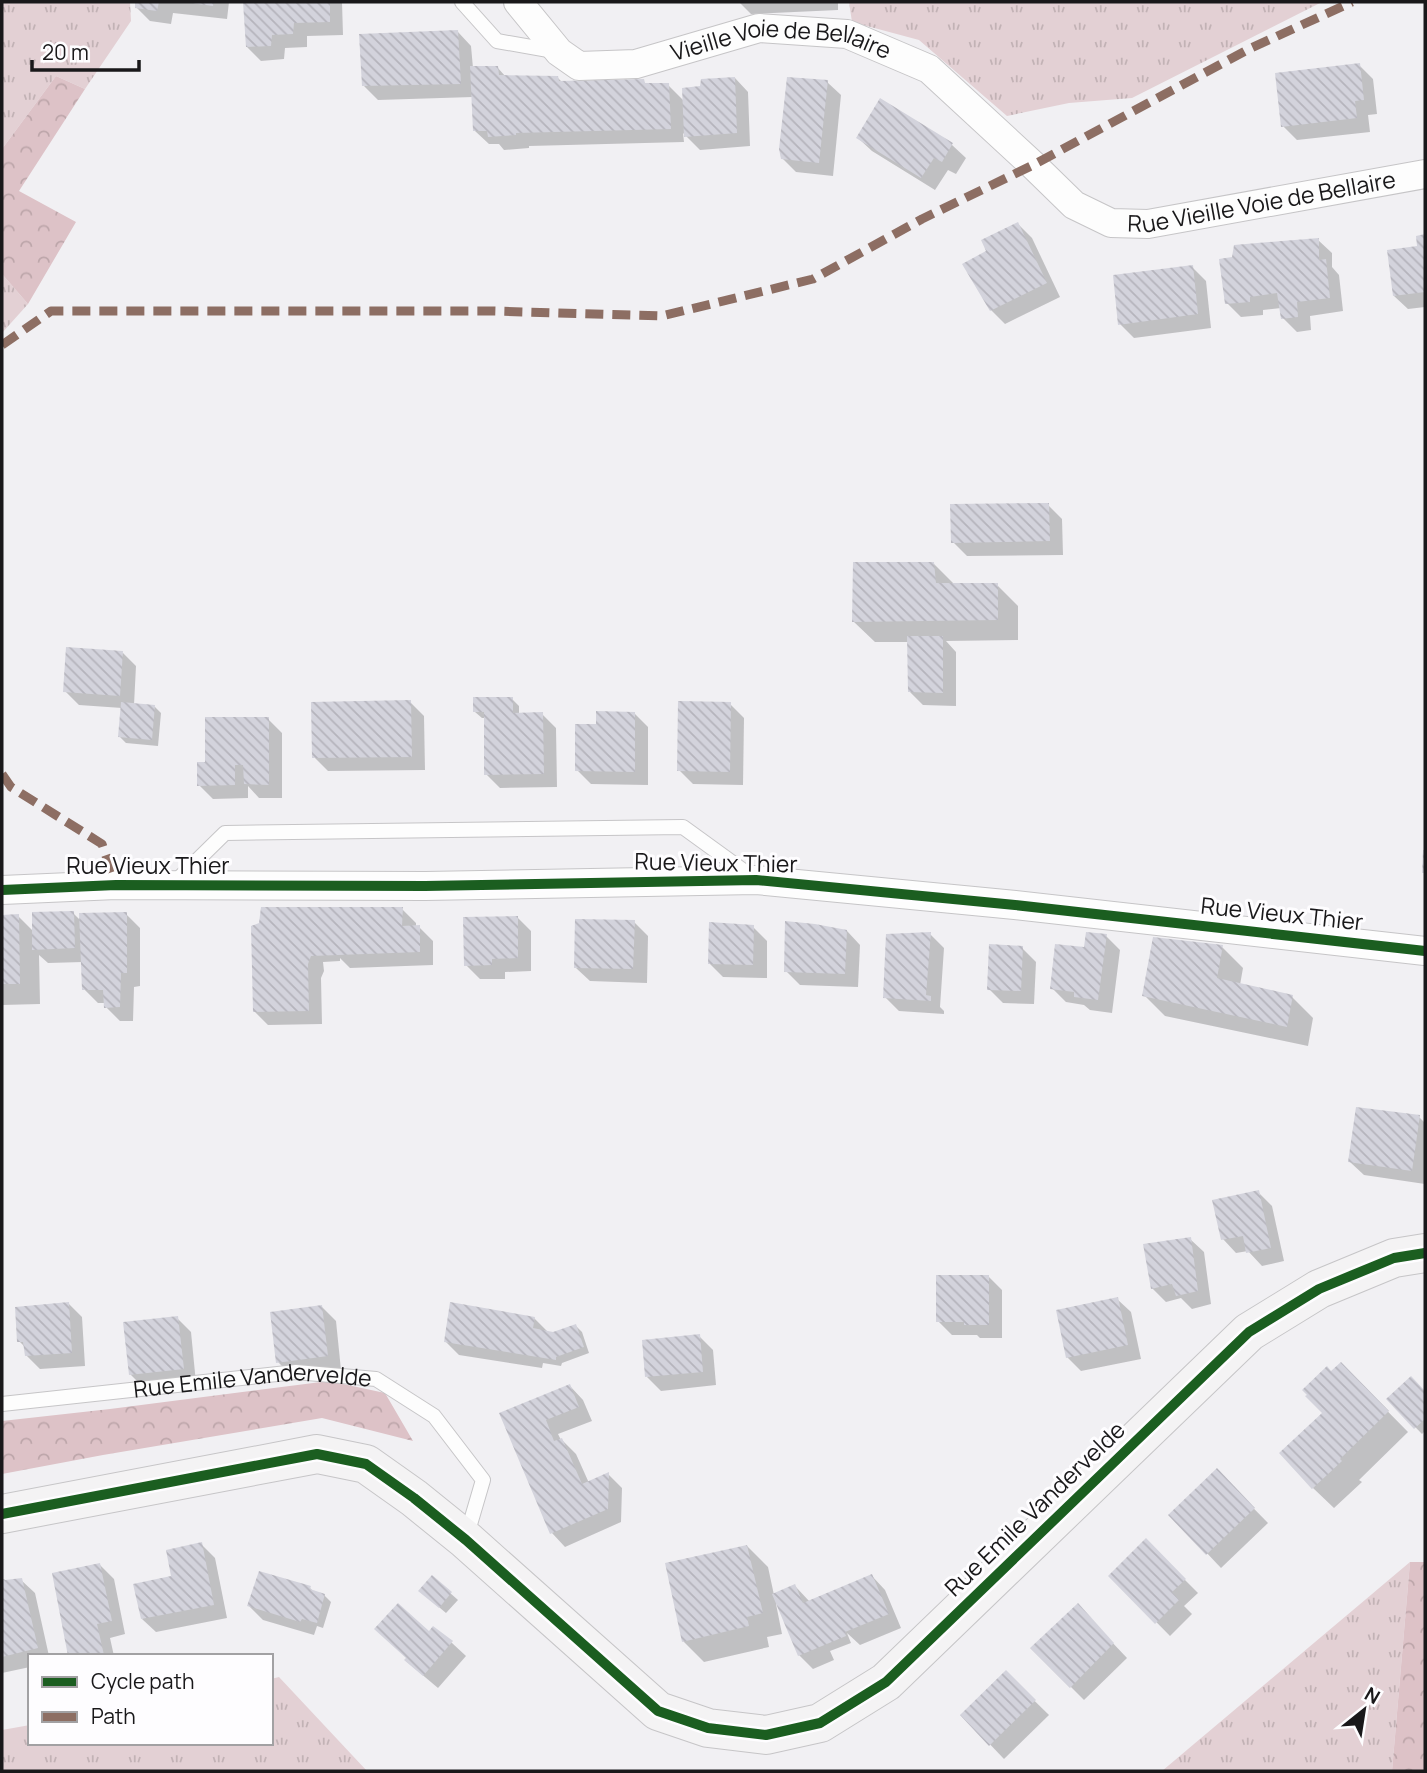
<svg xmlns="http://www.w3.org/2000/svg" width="1427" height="1773" viewBox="0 0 1427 1773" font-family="Manrope,sans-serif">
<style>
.grass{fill:url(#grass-tufts)}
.forest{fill:url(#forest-crowns)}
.shadow{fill:#0003}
.building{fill:url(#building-back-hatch)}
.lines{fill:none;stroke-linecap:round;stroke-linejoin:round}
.lane-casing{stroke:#c6c5c7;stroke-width:16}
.street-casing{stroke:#c6c5c7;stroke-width:30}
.secondary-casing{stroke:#c6c5c7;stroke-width:40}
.lane{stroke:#fdfdfd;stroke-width:14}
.street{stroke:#fdfdfd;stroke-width:28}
.secondary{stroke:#f4f3f4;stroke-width:38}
.quiet{stroke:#8d6e63;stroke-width:9;stroke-dasharray:18 9;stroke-linecap:butt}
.cycleway-casing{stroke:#fefdff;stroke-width:15}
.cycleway{stroke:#1b5e20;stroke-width:10}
.labels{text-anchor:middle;stroke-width:6;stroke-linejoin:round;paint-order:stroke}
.street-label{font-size:23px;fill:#19181a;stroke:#fefdff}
</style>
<defs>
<pattern id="grass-tufts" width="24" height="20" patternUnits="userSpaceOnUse" patternTransform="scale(1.75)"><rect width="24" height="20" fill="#e3d0d4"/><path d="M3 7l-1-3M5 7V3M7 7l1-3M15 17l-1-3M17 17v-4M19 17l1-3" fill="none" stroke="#c2b2b5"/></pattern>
<pattern id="forest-crowns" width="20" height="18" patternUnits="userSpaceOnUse" patternTransform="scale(1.75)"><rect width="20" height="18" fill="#ddc2c7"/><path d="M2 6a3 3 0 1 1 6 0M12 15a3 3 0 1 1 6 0" fill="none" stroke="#bda6aa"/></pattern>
<pattern id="building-back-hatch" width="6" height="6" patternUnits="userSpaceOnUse" patternTransform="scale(1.75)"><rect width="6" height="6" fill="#d3d3dc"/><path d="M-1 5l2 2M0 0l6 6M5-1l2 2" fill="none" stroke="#b5b4bc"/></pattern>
</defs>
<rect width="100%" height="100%" fill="#f1f0f3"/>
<g class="grass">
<path d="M2,2H130L131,21L85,89L56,76L2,149Z"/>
<path d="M849,2H1322L1132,98L1069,103L1007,116L919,40L852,22Z"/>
<path d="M2,274L28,304L2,333Z"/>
<path d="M1410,1562L1392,1771H1162Z"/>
<path d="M279,1677L367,1771H2V1730L30,1725V1743H271V1679Z"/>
</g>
<g class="forest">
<path d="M56,76L85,89L19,191L76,222L28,304L2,274V149Z"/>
<path d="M329,1381L385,1393L413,1441L322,1418L103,1455L2,1474V1421L110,1409Z"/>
<path d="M1410,1562H1425V1771H1392Z"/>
</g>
<g class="shadow">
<path d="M136,2H229L227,19L173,13L171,24L150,21L136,7Z"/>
<path d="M245,2H342L343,35L307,36V47L285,48L284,59L261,61L247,47Z"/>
<path d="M739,2H838V10L751,14Z"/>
<path d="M458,32L471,46L473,68L497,67L506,77H557L563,83L643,81L647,85H668L684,101L735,78L748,92L750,146L700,150L683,133L684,142L529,146V148L504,150L499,144H489L475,131L473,97L378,100L364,86Z"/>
<path d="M1359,65L1373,79L1377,114L1368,115L1370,132L1297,140L1283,126Z"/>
<path d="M827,82L841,95L833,176L796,172L782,158Z"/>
<path d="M881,101L952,145L966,158L956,174L948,170L935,190L872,151L858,138Z"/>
<path d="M1018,224L1032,238L1060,297L1005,324L991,310L988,252Z"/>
<path d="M1425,236V307L1408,309L1394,296L1419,247L1418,237Z"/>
<path d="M1318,240L1332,253V267L1339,275L1343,311L1310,316L1311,330L1297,332L1283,318L1281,308L1263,310V315L1241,317L1227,303Z"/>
<path d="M1192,267L1206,281L1211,328L1134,338L1120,324Z"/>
<path d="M1048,505L1062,519L1063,555L967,556L953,542Z"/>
<path d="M933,563L955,585H997L1018,606V640L946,641L956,652V706L923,705L910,692L909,642H875L854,622Z"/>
<path d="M123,653L136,666L134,705L155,707L161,713L158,746L126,743L120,737L122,708L79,705L65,691Z"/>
<path d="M512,699L519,706V714H542L556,728L557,787L500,788L486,774L485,718H482L475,712Z"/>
<path d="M410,702L424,716L425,770L328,771L314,757Z"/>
<path d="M730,704L744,718L743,785L693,784L679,770Z"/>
<path d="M634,713L648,727V785L591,784L577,770L597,726Z"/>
<path d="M268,719L282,733V798H259L248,786V798L213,799L199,785L207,764Z"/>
<path d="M402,909L416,923V927H419L433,941V965L350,968L340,958V961L323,962L324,971L321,978L322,1024L268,1025L255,1012L253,927Z"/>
<path d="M73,913L81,921L126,914L140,928V986L134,987L133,1021H120L106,1007L105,1003H98L84,989L83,962L48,963L39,955L40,1004L2,1005V917L18,916L34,932Z"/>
<path d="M517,917L531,931V971L505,972V979H480L466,965Z"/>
<path d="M634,922L648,936L647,983L590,981L576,968Z"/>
<path d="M753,927L767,941V978L723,977L709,963Z"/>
<path d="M847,931L860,945L858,987L800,985L786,971Z"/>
<path d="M930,934L944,948L940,1007L944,1011V1014L899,1011L885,997Z"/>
<path d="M1106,936L1120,950L1112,1013L1090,1010L1084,1005L1066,1002L1052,988L1085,949Z"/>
<path d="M1222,947L1243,968L1240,985L1292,997L1313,1018L1308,1046L1165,1016L1144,995Z"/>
<path d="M1022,948L1036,962L1034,1004L1003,1003L989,989Z"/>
<path d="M1419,1117L1425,1123V1184L1364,1175L1350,1162Z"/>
<path d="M1258,1192L1272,1206L1284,1261L1262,1266L1248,1251L1236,1253L1223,1239Z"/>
<path d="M1190,1239L1204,1252L1211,1304L1192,1309L1181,1298L1166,1302L1152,1288Z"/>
<path d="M988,1276L1002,1290V1338H980L977,1335H952L938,1321Z"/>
<path d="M1117,1299L1131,1312L1141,1359L1081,1371L1067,1357Z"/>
<path d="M68,1303L82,1317L85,1366L40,1369L26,1355V1348L19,1341Z"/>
<path d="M322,1307L336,1321L341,1370L292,1376L278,1362Z"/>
<path d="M177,1318L191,1332L196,1383L144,1388L130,1374Z"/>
<path d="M534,1318L549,1333H553L576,1326L582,1332L589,1353L562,1363L561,1366L543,1363L542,1368L459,1355L445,1341Z"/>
<path d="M699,1336L713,1350L716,1385L661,1391L647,1377Z"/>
<path d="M1341,1364L1408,1432L1359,1480L1362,1482L1334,1508L1313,1488L1331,1373Z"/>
<path d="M1411,1378L1425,1393V1431L1422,1434L1388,1399Z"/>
<path d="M570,1386L583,1400L592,1421L558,1434L561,1440H562L576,1454L589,1483L608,1474L622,1488L621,1522L565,1547L552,1533L501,1414Z"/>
<path d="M1217,1471L1268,1523L1221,1568L1171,1515Z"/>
<path d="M1146,1541L1198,1593L1184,1606L1192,1614L1170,1636L1111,1576Z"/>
<path d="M201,1544L215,1558L227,1618L156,1632L142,1619L173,1578Z"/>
<path d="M747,1546L768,1567L774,1595L795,1586L810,1602L872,1576L885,1590L901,1628L860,1645L847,1633L851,1643L830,1651L834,1660L813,1669L799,1655L778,1603L776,1604L782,1634L767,1637L769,1647L704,1662L683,1641Z"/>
<path d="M100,1565L114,1579L125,1634L110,1638L114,1656H70Z"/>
<path d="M432,1577L458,1600L446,1613L427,1597Z"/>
<path d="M21,1580L35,1593L49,1656H30V1667L2,1673V1581Z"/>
<path d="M310,1588L314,1592L324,1595L331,1602L323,1628L317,1626L314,1635L263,1620L249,1606Z"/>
<path d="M1091,1620L1127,1658L1084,1700L1033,1649Z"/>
<path d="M433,1628L452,1643L466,1656L438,1688L406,1661Z"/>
<path d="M1006,1673L1049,1715L1004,1759L962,1715Z"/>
</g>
<g class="building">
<path d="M135,2H159L157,11L135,8Z"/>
<path d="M191,2H214L213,6L191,3Z"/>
<path d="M243,2H330V22L294,23L293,34L272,35L271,46L246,47Z"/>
<path d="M458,30L461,84L362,86L359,34Z"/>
<path d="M1360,63L1364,100L1355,101L1357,118L1281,127L1275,73Z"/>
<path d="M470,66H498L499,75L558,76L559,81L644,79L645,83H669L671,129L516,133V135L488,137L487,131H473Z"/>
<path d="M735,77L737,133L684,137L682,88L700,86L701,79Z"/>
<path d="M787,77L828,80L819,163L781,159L779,149Z"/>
<path d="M880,98L953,143L942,162L934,158L921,178L856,138Z"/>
<path d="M1018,222L1047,283L990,311L962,264L986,251L981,240Z"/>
<path d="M1425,234V292L1393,296L1387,250L1417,246L1416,236Z"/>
<path d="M1319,238V260L1326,259L1330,298L1297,302L1298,317L1281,319L1277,293L1250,297V302L1225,304L1219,259L1232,257L1234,245Z"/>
<path d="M1193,265L1198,314L1118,325L1113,275Z"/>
<path d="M1049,503L1050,541L951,543L950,504Z"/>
<path d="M853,562H934L936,583H998V620L852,622Z"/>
<path d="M907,636H943V693L908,692Z"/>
<path d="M66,647L123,651L120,696L63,692Z"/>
<path d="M473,697H513V713L543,712L544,774L484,775V712H473Z"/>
<path d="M411,700L412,757L312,758L311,702Z"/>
<path d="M678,701L731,702L730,772L677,771Z"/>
<path d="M121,702L155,705L152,740L118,737Z"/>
<path d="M596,711L635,712V772L575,771V724H596Z"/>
<path d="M205,717H269V785L244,784L243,765H235V785L197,786V762H205Z"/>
<path d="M1423,850H1425V873H1422Z"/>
<path d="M261,907H403L402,926L420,925V952L311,956L308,964L309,1011L253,1012L251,926L259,923Z"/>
<path d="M74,911L75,948L32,950V912Z"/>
<path d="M127,912V973H121L120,1007L104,1008L103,990H82L79,913Z"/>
<path d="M19,914L20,984H2V915Z"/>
<path d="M518,916V958L492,959V965L464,966L463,917Z"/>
<path d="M575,919L635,920L633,969L574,968Z"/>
<path d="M785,921L815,924L847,930L845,974L784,972Z"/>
<path d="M709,922L754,925L753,965L708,964Z"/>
<path d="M931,932L926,995L931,996V1001L883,998L886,934Z"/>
<path d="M1086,932L1107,934L1098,1000L1074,997V992L1050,989L1055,944L1084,947Z"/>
<path d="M1153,937L1223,945L1217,978L1293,995L1287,1027L1142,996Z"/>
<path d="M989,944L1023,946L1021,991L987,990Z"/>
<path d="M1356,1107L1420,1115L1412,1171L1348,1162Z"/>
<path d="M1259,1190L1271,1248L1246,1253L1243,1236L1221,1240L1212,1200Z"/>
<path d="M1191,1237L1198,1291L1176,1296L1172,1284L1151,1289L1143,1244Z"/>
<path d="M936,1275H989V1325H964V1322H936Z"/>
<path d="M1118,1297L1128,1345L1066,1358L1056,1310Z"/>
<path d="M69,1302L72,1353L25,1356L23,1342H17L15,1307Z"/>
<path d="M450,1302L535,1317L533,1328L553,1332L576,1324L584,1347L556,1357V1360L444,1342Z"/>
<path d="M322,1305L328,1356L276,1363L270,1312Z"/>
<path d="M178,1316L184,1369L129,1375L123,1322Z"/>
<path d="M700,1334L703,1372L645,1377L642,1340Z"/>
<path d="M1341,1362L1389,1411L1340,1459L1342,1461L1312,1489L1279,1453L1322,1413L1305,1396L1307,1395L1302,1390L1327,1366L1331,1371Z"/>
<path d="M1411,1376L1425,1391V1419L1414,1429L1386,1399Z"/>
<path d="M570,1384L579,1407L546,1420L554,1441L562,1438L582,1484L609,1472L608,1509L550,1534L499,1413Z"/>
<path d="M1217,1468L1255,1508L1206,1555L1168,1515Z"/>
<path d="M1146,1538L1186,1579L1172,1592L1179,1600L1155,1624L1108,1576Z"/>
<path d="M202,1542L214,1605L141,1619L133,1584L171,1576L166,1550Z"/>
<path d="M747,1545L763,1613L747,1617L749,1626L682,1642L665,1563Z"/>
<path d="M100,1563L112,1621L97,1624L104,1655L68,1656L52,1573Z"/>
<path d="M259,1571L311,1586L310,1589L325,1594L317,1623L302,1619L300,1622L247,1606Z"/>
<path d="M872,1574L889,1614L845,1632L846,1636L798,1656L772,1594L795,1584L803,1603Z"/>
<path d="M432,1575L452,1592L439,1608L418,1591Z"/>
<path d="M22,1578L38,1648L2,1657V1579H4L5,1580Z"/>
<path d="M398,1603L429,1631L433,1626L453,1641L423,1676L404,1660L406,1658L374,1629Z"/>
<path d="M1078,1603L1114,1643L1070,1688L1030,1648Z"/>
<path d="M1006,1670L1036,1700L989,1746L960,1715Z"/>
</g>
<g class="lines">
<g class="lane-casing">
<g id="lane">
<path d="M462,2L497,41L554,51"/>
<path d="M172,885L225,833L683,827L752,877"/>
<path id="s1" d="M2,1404L296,1372L376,1379L434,1416L483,1480L466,1538"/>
</g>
</g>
<g class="street-casing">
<g id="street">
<path id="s2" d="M518,2L559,52L579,66L636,64L759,28L847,34L929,69L1033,165L1074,205L1111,223L1148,224L1425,174"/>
<path d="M2,890L116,885L425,886L756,880L1015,905L1425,951"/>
</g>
</g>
<g class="secondary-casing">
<path id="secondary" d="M2,1514L317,1454L366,1464L414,1498L466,1540L658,1711L708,1728L766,1735L820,1723L886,1682L1249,1332L1319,1289L1394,1258L1425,1253"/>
</g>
<use href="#lane" class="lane"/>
<use href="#street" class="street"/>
<use href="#secondary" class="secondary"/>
<g class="quiet">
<path d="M2,345L51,311H492L662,316L813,279L922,219L1033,165L1249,49L1352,2"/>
<path d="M2,774L11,787L102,844L116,885"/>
</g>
<g class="cycleway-casing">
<g id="cycleway">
<path d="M2,890L116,885L425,886L756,880L1015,905L1425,951"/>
<path d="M2,1514L317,1454L366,1464L414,1498L466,1540L658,1711L708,1728L766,1735L820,1723L886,1682L1249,1332L1319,1289L1394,1258L1425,1253"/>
</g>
</g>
<use href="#cycleway" class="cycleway"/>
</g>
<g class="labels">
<g class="street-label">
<text dy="8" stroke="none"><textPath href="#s2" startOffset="296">Vieille Voie de Bellaire</textPath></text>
<text dy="8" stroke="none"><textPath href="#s2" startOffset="844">Rue Vieille Voie de Bellaire</textPath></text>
<text transform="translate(716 863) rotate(1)" y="8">Rue Vieux Thier</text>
<text x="148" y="874">Rue Vieux Thier</text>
<text transform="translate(1282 914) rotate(6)" y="8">Rue Vieux Thier</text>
<text dy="8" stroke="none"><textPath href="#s1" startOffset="252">Rue Emile Vandervelde</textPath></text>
<text transform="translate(1035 1509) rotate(-44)" y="8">Rue Emile Vandervelde</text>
</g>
</g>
<rect width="1427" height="1773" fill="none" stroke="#19181a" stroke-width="7"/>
<rect x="28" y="1654" width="245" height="91" fill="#fefdff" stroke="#a2a1a3" stroke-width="2"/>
<rect x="42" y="1677" width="35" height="10" fill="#1b5e20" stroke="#a2a1a3" stroke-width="2"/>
<text x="91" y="1689" font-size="21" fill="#19181a">Cycle path</text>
<rect x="42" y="1712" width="35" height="10" fill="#8d6e63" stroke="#a2a1a3" stroke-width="2"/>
<text x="91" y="1724" font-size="21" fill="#19181a">Path</text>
<g transform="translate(1364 1710) rotate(30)" stroke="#fefdff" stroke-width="5" paint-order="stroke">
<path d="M0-5L12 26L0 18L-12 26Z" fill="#19181a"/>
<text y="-10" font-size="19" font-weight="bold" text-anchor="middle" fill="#19181a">N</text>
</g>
<path d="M32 60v10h107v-10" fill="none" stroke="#19181a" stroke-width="3.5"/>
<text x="42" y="60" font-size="21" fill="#19181a" stroke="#fefdff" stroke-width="5" paint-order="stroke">20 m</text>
</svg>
